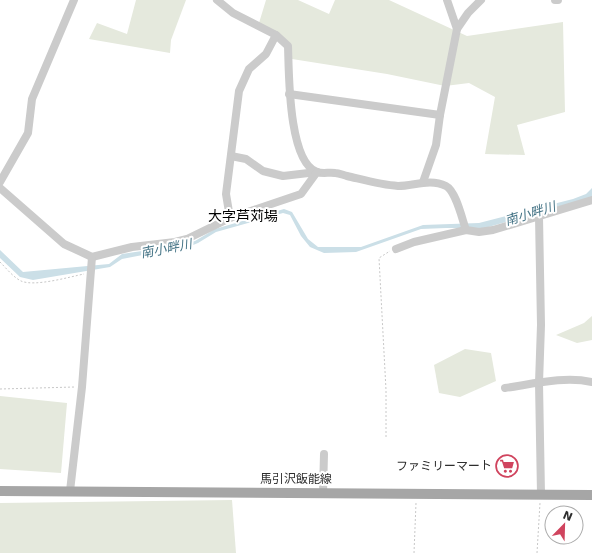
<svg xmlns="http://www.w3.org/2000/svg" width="592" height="553" viewBox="0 0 592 553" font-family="'DejaVu Sans','Noto Sans JP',sans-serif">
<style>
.green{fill:#e5e9dd}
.water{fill:#cbdfe7}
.building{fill:#151515}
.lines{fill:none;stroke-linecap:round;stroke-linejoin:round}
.path{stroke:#c8c8c8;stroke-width:1;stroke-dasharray:2 2;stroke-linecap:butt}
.minor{stroke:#cbcbcb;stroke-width:8}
.major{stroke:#a6a6a6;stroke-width:10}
.labels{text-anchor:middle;stroke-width:4;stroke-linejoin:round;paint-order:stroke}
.poi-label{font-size:12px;fill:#2e2e2e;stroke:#fff;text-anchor:end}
.street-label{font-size:12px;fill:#2e2e2e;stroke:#fff}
.water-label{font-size:13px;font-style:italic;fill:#457486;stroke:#fff}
.quarter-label{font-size:14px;fill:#000;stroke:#fff}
</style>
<rect width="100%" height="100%" fill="#fff"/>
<g class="green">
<path d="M136,0H186L171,40L170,53L89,39L97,23L127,34Z"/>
<path d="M266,0H298L329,14L335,0H389L467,36L563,22L565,112L517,125L525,155L485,154L495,97L469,83L445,86L387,74L292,59L290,44L259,23Z"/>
<path d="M592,316V340L577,343L556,335L584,323Z"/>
<path d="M465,349L491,353L496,381L460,397L439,393L434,365Z"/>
<path d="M0,396L67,403L61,473L0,469Z"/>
<path d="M232,500L236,553H0V503Z"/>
</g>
<path class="water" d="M592,188V197L485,228H446L421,229L356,252L324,253L310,247L301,236L290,215L283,213L216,232L198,243L176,252L153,253L122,259L110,267L33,280L20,277L0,258V250L23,272L109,264L122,254L175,246L195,241L215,229L284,209L292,212L308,239L318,247H361L423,225L479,223L573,199L586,194Z"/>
<path class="building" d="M515,460L516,471H499V461Z"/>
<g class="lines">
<g class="path">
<path d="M0,262C6,268 13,277 21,281C35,287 69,277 84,274"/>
<path d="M0,389L75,387"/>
<path d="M386,437V390L379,258L390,251"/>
<path d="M414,553L416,503"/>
<path d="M537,553L540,503"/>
</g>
<g class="minor">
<path d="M217,0L233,13L276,35L288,46C289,71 288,162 317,172C322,174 330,172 335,173C339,173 343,175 347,176C364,180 381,185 398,186C414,186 430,178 446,186C456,191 462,219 466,230L479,232L493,230L592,200"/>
<path d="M555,0H558"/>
<path d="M457,29L468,13L481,0"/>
<path d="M289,94L440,115"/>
<path d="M231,156L246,159L263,171L283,176L317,172"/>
<path d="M0,182L28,133L32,99L74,0"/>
<path d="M423,182L436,145L440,115L457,29L447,0"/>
<path d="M0,188L64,244L92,257L132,247L175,242L187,239L230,218L301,194L317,172"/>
<path d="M539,217L541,325L539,383L541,494"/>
<path d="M230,218L226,194L239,91L249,69L266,54L276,35"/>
<path d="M396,249L414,242L466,230"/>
<path d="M505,388C533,384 564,376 592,382"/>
<path d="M70,491L82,387L92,257"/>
<path d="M323,492L324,454"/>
</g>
<path class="major" d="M0,491L592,495"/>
</g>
<defs>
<g id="supermarket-ring" transform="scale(1.15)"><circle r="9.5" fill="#fff" stroke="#d0445e" stroke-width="1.5"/><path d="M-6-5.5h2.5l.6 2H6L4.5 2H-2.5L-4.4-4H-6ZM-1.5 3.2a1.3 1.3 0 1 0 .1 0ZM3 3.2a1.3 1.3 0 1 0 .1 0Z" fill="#d0445e"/></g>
</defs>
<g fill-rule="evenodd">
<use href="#supermarket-ring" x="507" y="466"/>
</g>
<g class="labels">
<g class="poi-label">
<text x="492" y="470">ファミリーマート</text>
</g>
<g class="street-label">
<text x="296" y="483">馬引沢飯能線</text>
</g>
<g class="water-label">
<text transform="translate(530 213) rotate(-17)" y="5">南小畔川</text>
<text transform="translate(166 248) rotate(-11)" y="5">南小畔川</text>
</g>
<g class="quarter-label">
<text x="243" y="221">大字芦苅場</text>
</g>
</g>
<g transform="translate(564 525) rotate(23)"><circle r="19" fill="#ffffff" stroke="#ababab"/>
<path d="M0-3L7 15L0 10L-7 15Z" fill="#d0445e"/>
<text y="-6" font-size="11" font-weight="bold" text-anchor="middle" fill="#2e2e2e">N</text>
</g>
</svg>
